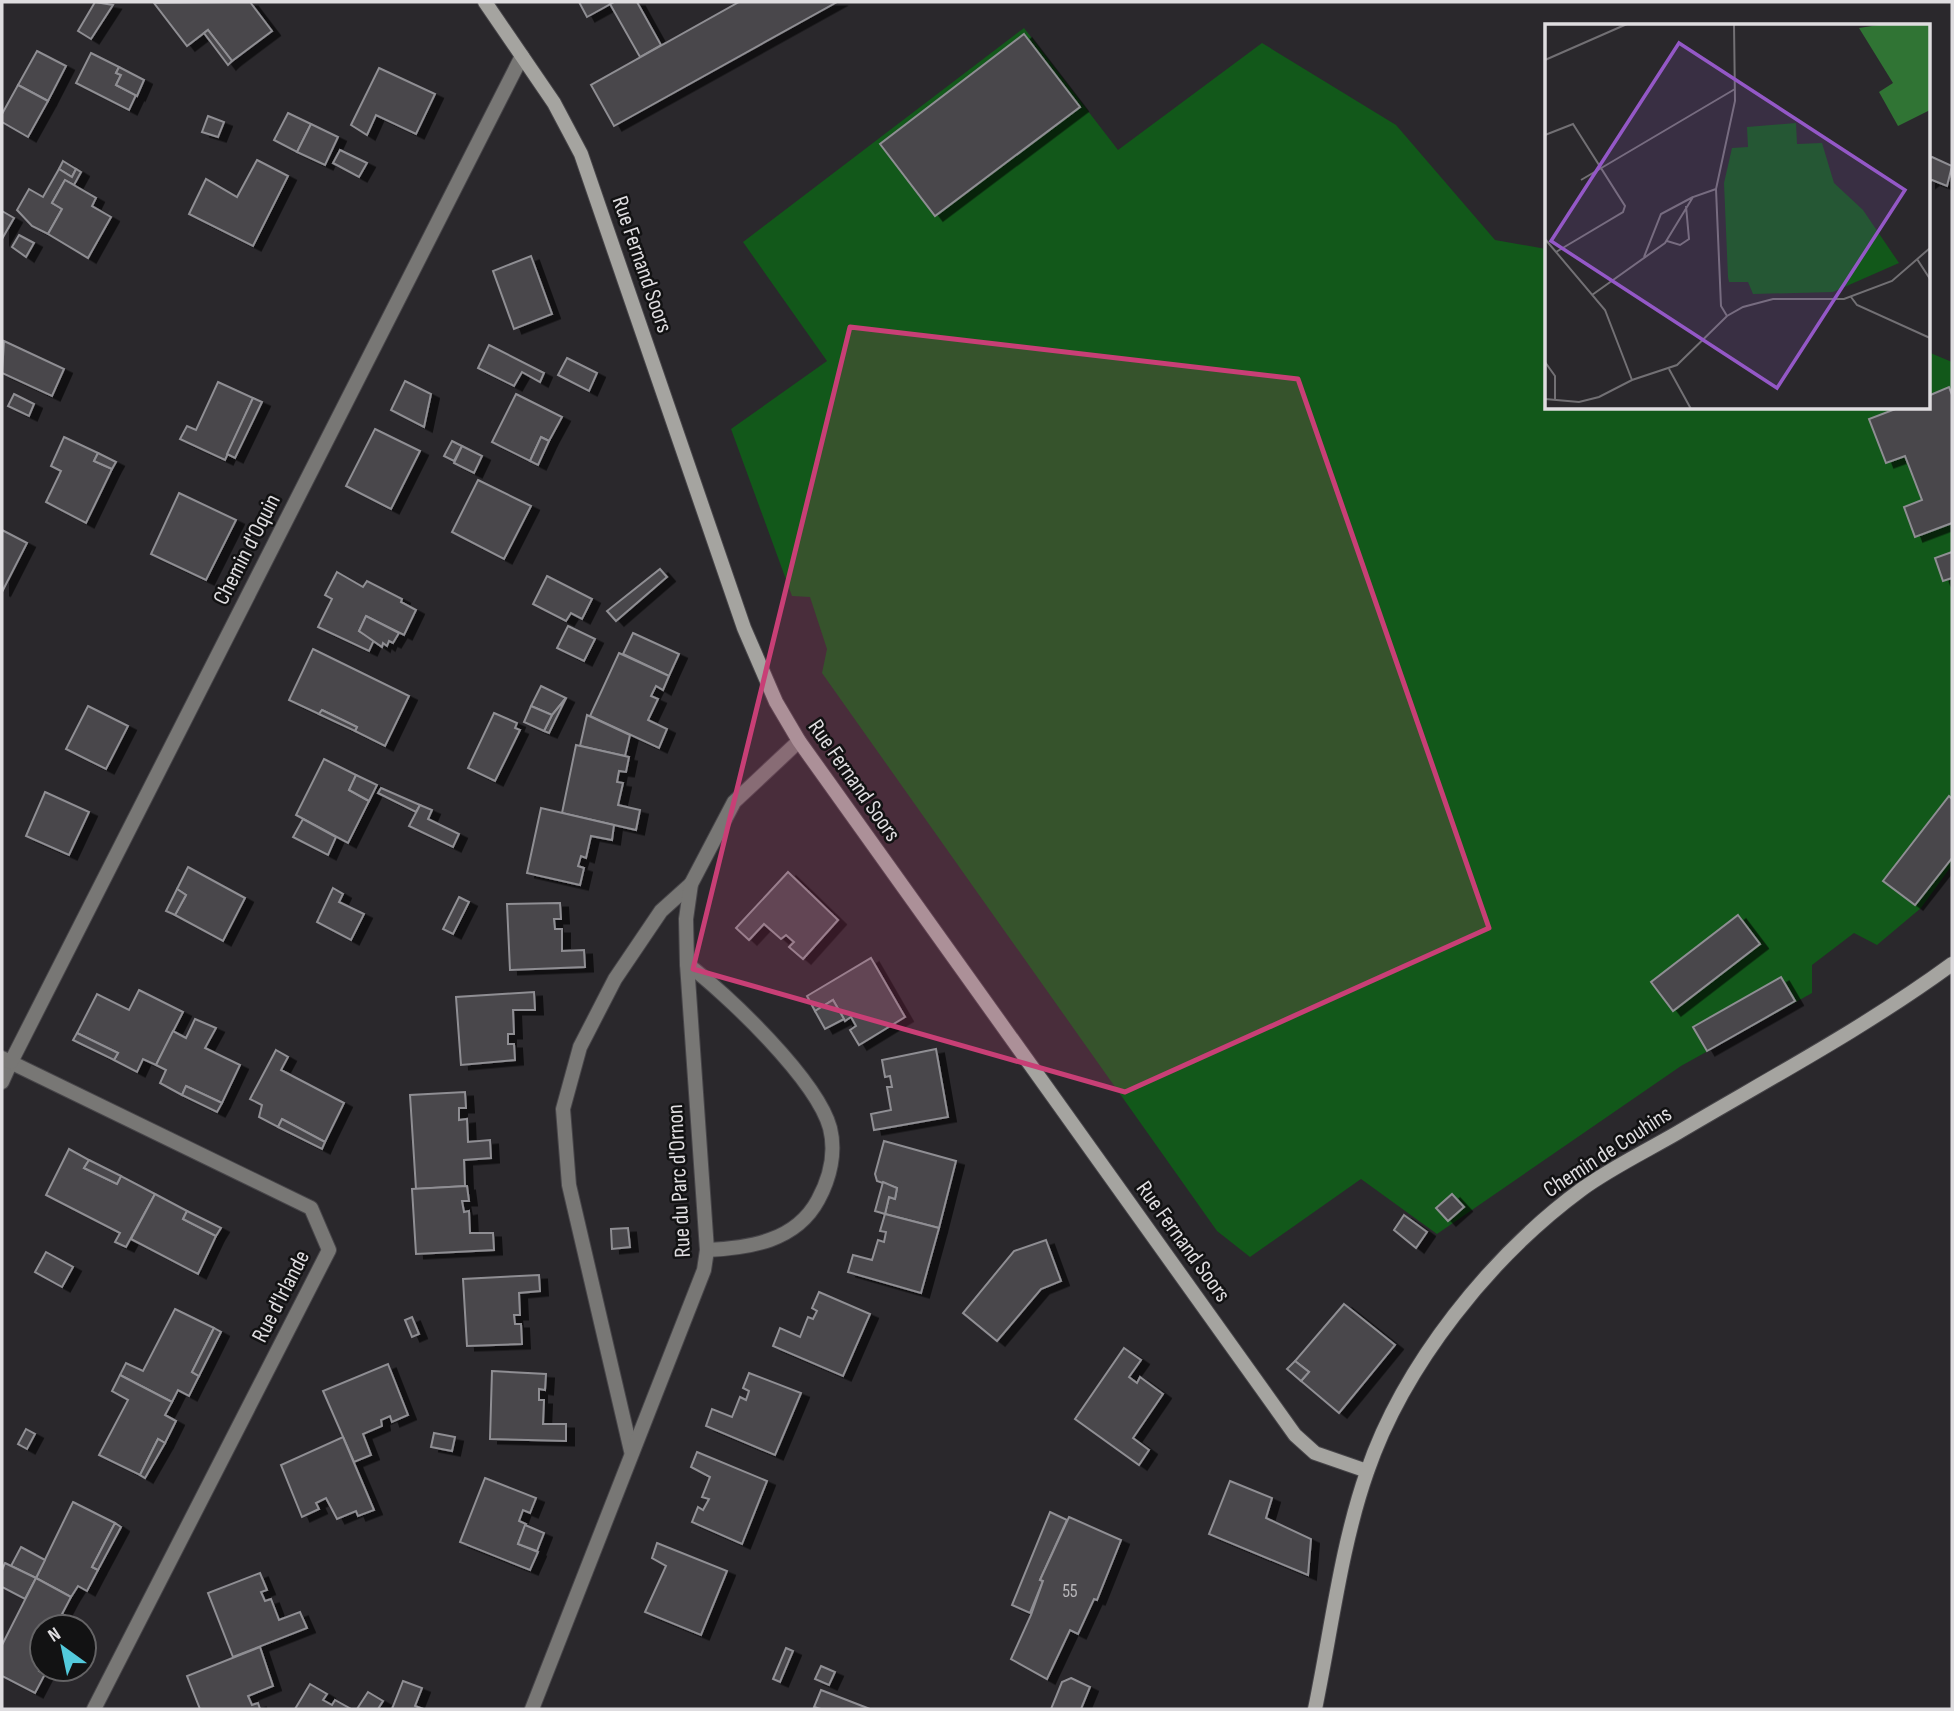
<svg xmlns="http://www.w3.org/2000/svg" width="1954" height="1711" viewBox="0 0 1954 1711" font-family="'Sofia Sans Condensed',sans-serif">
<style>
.green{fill:#12581a}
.building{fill:#48474b;stroke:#8f8e93;stroke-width:2;filter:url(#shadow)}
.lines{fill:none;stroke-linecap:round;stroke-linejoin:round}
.lane-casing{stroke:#474549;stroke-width:16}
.street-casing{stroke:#474549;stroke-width:16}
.secondary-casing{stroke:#474549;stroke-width:16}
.lane{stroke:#787775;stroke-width:14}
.street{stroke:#787775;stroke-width:14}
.secondary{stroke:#a5a4a0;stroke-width:14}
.marked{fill:#c83f76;fill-opacity:0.2;stroke:#c83f76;stroke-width:5;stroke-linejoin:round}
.labels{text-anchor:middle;stroke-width:5;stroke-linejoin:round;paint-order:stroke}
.number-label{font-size:19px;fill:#b9b8bb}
.street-label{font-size:23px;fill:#dfdde0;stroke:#121213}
.inset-road{fill:none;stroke:#727074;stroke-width:2}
.view{fill:#9458c7;fill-opacity:0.15;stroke:#9458c7;stroke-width:3.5}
.inset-edge{fill:none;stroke:#dfdde0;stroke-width:3.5}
</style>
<defs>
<filter id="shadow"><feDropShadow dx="8" dy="4.5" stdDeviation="0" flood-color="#0009"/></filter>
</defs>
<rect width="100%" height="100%" fill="#2a282c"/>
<path class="green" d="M1024,28L1118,150L1262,43L1396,125L1495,240L1546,249V408H1928V352L1952,362V865L1921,908L1877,945L1854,933L1812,965V993L1681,1066L1437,1234L1361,1179L1250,1257L1217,1231L822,673L827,649L810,597L792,596L731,429L827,361L743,242Z"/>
<g class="building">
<path d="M95,2L113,5L91,39L78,31Z"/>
<path d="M250,2L272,31L232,61L208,30L187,46L154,3Z"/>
<path d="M579,2H614L587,17Z"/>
<path d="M614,2H637L661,45L640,57L610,4Z"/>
<path d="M739,2H837L614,126L591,85Z"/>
<path d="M208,30L232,61L228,65L204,33Z"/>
<path d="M1024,34L1080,107L935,216L880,144Z"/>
<path d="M37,51L66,66L48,101L18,85Z"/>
<path d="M91,53L119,67L116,73L121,75L116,85L136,95L129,110L76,83Z"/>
<path d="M119,67L144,80L137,96L116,85L121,75L116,73Z"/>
<path d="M379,68L435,94L416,134L376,115L367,135L351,125Z"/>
<path d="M18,85L48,101L28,137L2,122V114Z"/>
<path d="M288,113L311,124L297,152L274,140Z"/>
<path d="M208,116L224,122L218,137L202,132Z"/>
<path d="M311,124L338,137L325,165L297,152Z"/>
<path d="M340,150L367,163L359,177L333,163Z"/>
<path d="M1932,157L1952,166L1947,186L1932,180L1928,183V160Z"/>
<path d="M257,160L288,176L253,246L189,214L206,179L237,197Z"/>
<path d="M63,161L76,169L72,177L59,169Z"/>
<path d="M59,169L72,177L76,169L81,172L74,185L65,180L52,203L62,209L48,234L32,226L17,210L29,189L43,197Z"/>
<path d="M65,180L96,198L92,206L111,217L88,258L48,234L62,209L52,203Z"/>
<path d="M2,211L14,218L2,239Z"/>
<path d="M19,235L34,243L26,257L12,247Z"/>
<path d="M531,256L552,314L514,329L493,271Z"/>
<path d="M4,341L64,369L52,396L2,373Z"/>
<path d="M489,345L544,373L540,382L522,372L514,386L478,368Z"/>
<path d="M567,358L597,373L589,391L558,375Z"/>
<path d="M405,381L431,394L424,427L391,410Z"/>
<path d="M218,382L253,398L225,460L180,439L187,426L196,430Z"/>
<path d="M1949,387L1952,395V523L1915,537L1904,507L1922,500L1905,456L1886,463L1869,419L1898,408H1928V396Z"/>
<path d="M14,394L34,404L29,416L8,406Z"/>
<path d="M516,394L562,417L549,441L541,437L530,461L492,442Z"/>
<path d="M253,398L262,402L235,458L227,454Z"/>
<path d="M375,429L420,451L391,509L346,486Z"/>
<path d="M64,437L98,453L94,461L112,469L86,523L46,502L61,471L51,466Z"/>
<path d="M541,437L549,441L538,465L530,461Z"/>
<path d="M452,441L462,446L454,461L444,456Z"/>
<path d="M462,446L482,456L474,473L454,463Z"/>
<path d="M98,453L116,462L112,469L94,461Z"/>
<path d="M478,480L531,506L504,559L452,532Z"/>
<path d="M179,493L236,520L206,580L151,554Z"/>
<path d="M2,530L27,543L2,592Z"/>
<path d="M1952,552V578L1943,581L1935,558Z"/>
<path d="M660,569L667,577L616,621L607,611Z"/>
<path d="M337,572L363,587L367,581L402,599L401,602L416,610L404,635L366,616L359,631L374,640L369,651L318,627L332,599L325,595Z"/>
<path d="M547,576L592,599L582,619L571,613L566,621L533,604Z"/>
<path d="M366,616L399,633L393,643L389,641L387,646L383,643L382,647L359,631Z"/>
<path d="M568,626L595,639L584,661L557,648Z"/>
<path d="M633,633L679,654L669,676L623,654Z"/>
<path d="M313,649L409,696L385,746L355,731L357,727L322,710L319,714L289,700Z"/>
<path d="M619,653L669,676L663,690L656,686L651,696L658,699L648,720L667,729L659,748L590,716Z"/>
<path d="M541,686L566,698L552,715L531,706Z"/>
<path d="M566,698L549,733L544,731L552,715Z"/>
<path d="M88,706L128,726L106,769L66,749Z"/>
<path d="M531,706L552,715L544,731L524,722Z"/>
<path d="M322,710L357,727L355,731L319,714Z"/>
<path d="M494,713L517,723L515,728L520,730L495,781L468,768Z"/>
<path d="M587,715L630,735L625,756L580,746Z"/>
<path d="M576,745L629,757L626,772L619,771L617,782L623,783L618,805L640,810L636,830L562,813Z"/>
<path d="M324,759L356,775L349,790L369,801L348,843L296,815Z"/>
<path d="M356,775L377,785L369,801L349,790Z"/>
<path d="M381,788L420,805L416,812L378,793Z"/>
<path d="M45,792L89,812L69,855L26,836Z"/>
<path d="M1949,796L1952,799V858L1915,905L1883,881Z"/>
<path d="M420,805L432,810L428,819L459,834L453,847L409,826Z"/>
<path d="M541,808L614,825L612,840L591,836L586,858L581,856L578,866L584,868L580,885L527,873Z"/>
<path d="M303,819L336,837L328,855L293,837Z"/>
<path d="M188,867L245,898L223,941L175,915L186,895L177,889Z"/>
<path d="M788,872L838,920L803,959L789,947L794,942L786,935L781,939L764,924L749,940L736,928Z"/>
<path d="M333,888L343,894L339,902L364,914L351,940L317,922Z"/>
<path d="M177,889L186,895L175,915L166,911Z"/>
<path d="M459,897L469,902L453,934L443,929Z"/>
<path d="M560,903L561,919H554L555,929H562V951L584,950L585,967L510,970L507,904Z"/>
<path d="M1738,915L1760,944L1673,1011L1651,982Z"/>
<path d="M871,958L905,1017L859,1045L850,1030L856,1026L851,1017L845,1021L833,1000L815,1011L807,996Z"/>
<path d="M1781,977L1795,1001L1707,1051L1693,1027Z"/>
<path d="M139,990L183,1012L156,1065L143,1059L137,1072L114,1060L118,1053L77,1033L97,994L129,1010Z"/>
<path d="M534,992L535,1010H513L514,1034H508V1044H514L515,1060L461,1065L456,997Z"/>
<path d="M833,1000L844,1019L825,1029L815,1011Z"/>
<path d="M195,1019L216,1028L205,1048L240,1065L222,1103L186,1086L182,1095L160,1083L166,1070L156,1065L173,1031L186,1038Z"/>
<path d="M77,1033L118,1053L114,1060L73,1040Z"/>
<path d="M936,1049L948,1117L874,1130L871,1114L891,1110L887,1087H892L890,1076L885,1077L882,1060Z"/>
<path d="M276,1050L288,1057L281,1070L344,1103L325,1142L282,1119L278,1127L259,1117L262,1105L250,1099Z"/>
<path d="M186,1086L222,1103L217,1112L182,1095Z"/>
<path d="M465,1092L466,1108H459V1120L467,1119L468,1142L490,1140L491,1158L464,1160L465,1186L416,1189L410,1095Z"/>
<path d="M282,1119L325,1142L322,1149L278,1127Z"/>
<path d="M884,1141L956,1161L939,1228L885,1214L889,1197L895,1199L897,1188L877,1181L875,1174Z"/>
<path d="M69,1149L89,1160L84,1168L117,1184L121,1176L155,1194L126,1247L115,1242L120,1233L46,1195Z"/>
<path d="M89,1160L121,1176L117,1184L84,1168Z"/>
<path d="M883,1182L897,1188L895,1199L889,1197L885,1214L875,1211Z"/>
<path d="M467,1186L469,1201H462L464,1212L469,1211L470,1233H493L494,1250L416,1254L412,1189Z"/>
<path d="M155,1194L187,1211L183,1219L216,1236L198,1274L131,1239Z"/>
<path d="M1452,1194L1464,1207L1448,1221L1436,1208Z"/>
<path d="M187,1211L221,1228L216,1236L183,1219Z"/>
<path d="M885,1214L939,1228L921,1293L848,1272L853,1255L872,1260L878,1240L884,1242L886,1232L880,1231Z"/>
<path d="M1404,1215L1427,1232L1416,1248L1394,1230Z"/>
<path d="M628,1228L630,1247L612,1249L611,1229Z"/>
<path d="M1046,1240L1061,1281L1041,1289L997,1341L963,1313L1014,1251Z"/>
<path d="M46,1252L73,1267L62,1287L35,1272Z"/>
<path d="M539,1275L540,1291L519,1293L520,1315H514L515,1324H521L522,1344L467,1346L463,1279Z"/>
<path d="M819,1292L870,1314L843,1376L773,1346L780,1328L800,1337L808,1317L813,1319L817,1311L812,1308Z"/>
<path d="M1344,1304L1395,1345L1339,1413L1301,1381L1309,1372L1295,1361Z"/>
<path d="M175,1309L214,1328L192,1372L199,1376L189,1396L178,1390L172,1402L120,1375L126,1363L143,1371Z"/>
<path d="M412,1317L419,1334L412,1337L405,1320Z"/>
<path d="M214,1328L221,1332L199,1376L192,1372Z"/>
<path d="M1124,1348L1141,1360L1129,1377L1137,1383L1140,1377L1163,1394L1133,1438L1149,1450L1139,1465L1075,1419Z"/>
<path d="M1295,1361L1309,1372L1301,1381L1287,1369Z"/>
<path d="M388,1364L408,1415L392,1422L390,1416L381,1420L382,1426L363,1434L371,1455L354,1462L323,1391Z"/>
<path d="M492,1371L546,1374L545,1390L539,1389V1400H544L543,1424H566V1441L490,1439Z"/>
<path d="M749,1373L801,1393L775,1455L706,1426L712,1409L732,1417L740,1397L746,1400L749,1391L743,1388Z"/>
<path d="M120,1375L172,1402L165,1415L176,1421L165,1443L158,1439L140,1475L99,1455L128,1400L112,1391Z"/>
<path d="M26,1429L35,1434L27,1449L18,1444Z"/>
<path d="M434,1433L455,1437L452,1451L431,1447Z"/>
<path d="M343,1437L374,1510L358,1516L356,1511L337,1519L326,1498L316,1503L319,1509L302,1517L281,1465Z"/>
<path d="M158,1439L165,1443L145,1478L140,1475Z"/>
<path d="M697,1452L767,1481L742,1544L692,1522L698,1507L703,1510L709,1499L702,1497L710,1477L691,1467Z"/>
<path d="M485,1478L536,1498L530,1513L523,1510L519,1521L526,1524L518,1544L538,1552L530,1570L460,1542Z"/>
<path d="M1230,1481L1272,1498L1266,1518L1311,1539L1308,1575L1209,1534Z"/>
<path d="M73,1502L115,1523L92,1567L98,1570L87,1591L78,1586L71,1597L36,1578Z"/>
<path d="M1050,1512L1067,1520L1040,1580L1043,1581L1030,1613L1012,1605Z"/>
<path d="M1069,1517L1121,1540L1097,1600L1094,1599L1078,1634L1070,1630L1047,1679L1011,1659L1031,1615L1043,1581L1040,1580Z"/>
<path d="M115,1523L121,1527L98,1570L92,1567Z"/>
<path d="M525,1525L544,1533L537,1551L518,1544Z"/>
<path d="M657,1543L727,1571L701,1635L645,1612L666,1566L652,1558Z"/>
<path d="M21,1547L45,1560L36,1578L11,1566Z"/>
<path d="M5,1563L36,1578L25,1599L2,1587V1570Z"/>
<path d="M260,1573L267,1590L261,1592L265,1601L271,1599L279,1620L300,1612L307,1628L233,1657L208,1593Z"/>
<path d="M36,1578L71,1597L62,1614L73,1620L69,1627H42V1664L39,1671L45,1674L35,1693L2,1676V1645Z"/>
<path d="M260,1647L273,1686L248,1696L252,1705L258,1703L260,1709H200L187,1676Z"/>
<path d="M786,1648L793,1651L780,1682L773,1679Z"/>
<path d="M821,1666L835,1672L829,1685L815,1679Z"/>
<path d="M1071,1678L1090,1687L1081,1709H1051L1062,1682Z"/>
<path d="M403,1681L422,1688L415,1706L423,1709H392Z"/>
<path d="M310,1684L327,1694L323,1700L332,1705L335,1700L351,1709H295Z"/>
<path d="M821,1690L870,1709H821L814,1707Z"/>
<path d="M368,1692L383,1701L378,1709H357Z"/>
</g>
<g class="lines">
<g class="lane-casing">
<path id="lane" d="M2,1082L11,1062"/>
</g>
<g class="street-casing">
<g id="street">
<path d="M687,964C727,994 817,1080 830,1128C836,1152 830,1178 818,1200C796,1241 750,1248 707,1250"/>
<path d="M2,1058L311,1208L329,1250L94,1709"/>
<path d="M11,1062L522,56"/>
<path d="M631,1451L569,1185L563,1109L580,1047L615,979L661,911L691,884"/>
<path d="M532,1709L704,1270L707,1250L687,964L686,919L691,884L734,802L799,741"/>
</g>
</g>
<g class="secondary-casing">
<g id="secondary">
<path d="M485,2L554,103L581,154L744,628L776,702L799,741L1295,1435L1315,1453L1367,1471"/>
<path d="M1315,1709C1331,1632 1341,1546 1367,1472C1404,1364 1491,1256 1582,1189C1611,1168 1646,1151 1677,1133C1770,1078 1866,1027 1952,964"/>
</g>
</g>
<use href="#lane" class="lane"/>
<use href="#street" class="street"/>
<use href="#secondary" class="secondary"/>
</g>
<path class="marked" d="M850,327L1298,379L1489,928L1125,1092L693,969Z"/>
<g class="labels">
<g class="number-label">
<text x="1070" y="1597">55</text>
</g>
<g class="street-label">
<text transform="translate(643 264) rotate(71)" y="8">Rue Fernand Soors</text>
<text transform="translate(246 549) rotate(-63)" y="8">Chemin d'Oquin</text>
<text transform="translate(855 780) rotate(55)" y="8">Rue Fernand Soors</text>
<text transform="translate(1607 1151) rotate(-33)" y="8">Chemin de Couhins</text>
<text transform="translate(678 1181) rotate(-93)" y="8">Rue du Parc d'Ornon</text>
<text transform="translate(1184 1241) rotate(54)" y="8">Rue Fernand Soors</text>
<text transform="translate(280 1296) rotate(-63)" y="8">Rue d'Irlande</text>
</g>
</g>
<g transform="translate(1545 24)">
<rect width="385" height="385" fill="#2a282c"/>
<path d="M251,99L252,120L277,119L289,159L318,186L354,239L288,268L208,270L203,258H184L183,253L179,159L187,124L203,123L202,103Z" fill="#12581a"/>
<path d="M340,0H385V86L353,102L334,68L348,59L314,4Z" fill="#307434"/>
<path class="inset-road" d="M0,36L82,0M0,111L28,100L80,182L78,188L11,228M36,156L190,65M0,215L60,286L87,356M122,217L135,221L144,215L141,182M99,233L116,190L148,173M372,235L385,255M47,271L120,219L148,173L171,165M306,273L312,281L385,314M182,292L176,282L171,165L190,77L189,0M0,338L10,352V376M124,345L146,385M0,375L34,378L54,373L87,356L132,341L182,292L198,283L228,275H299L347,257L385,224"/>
<path class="view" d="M134,19L360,166L232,364L6,217Z"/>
<rect width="385" height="385" class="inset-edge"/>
</g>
<rect width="1954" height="1711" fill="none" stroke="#dfdde0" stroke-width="7"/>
<g transform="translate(63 1648) rotate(327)"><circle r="33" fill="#121213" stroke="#646365" stroke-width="2"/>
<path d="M0-5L12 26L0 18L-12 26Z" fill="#53cadc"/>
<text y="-10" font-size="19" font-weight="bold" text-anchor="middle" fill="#dfdde0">N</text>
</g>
</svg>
